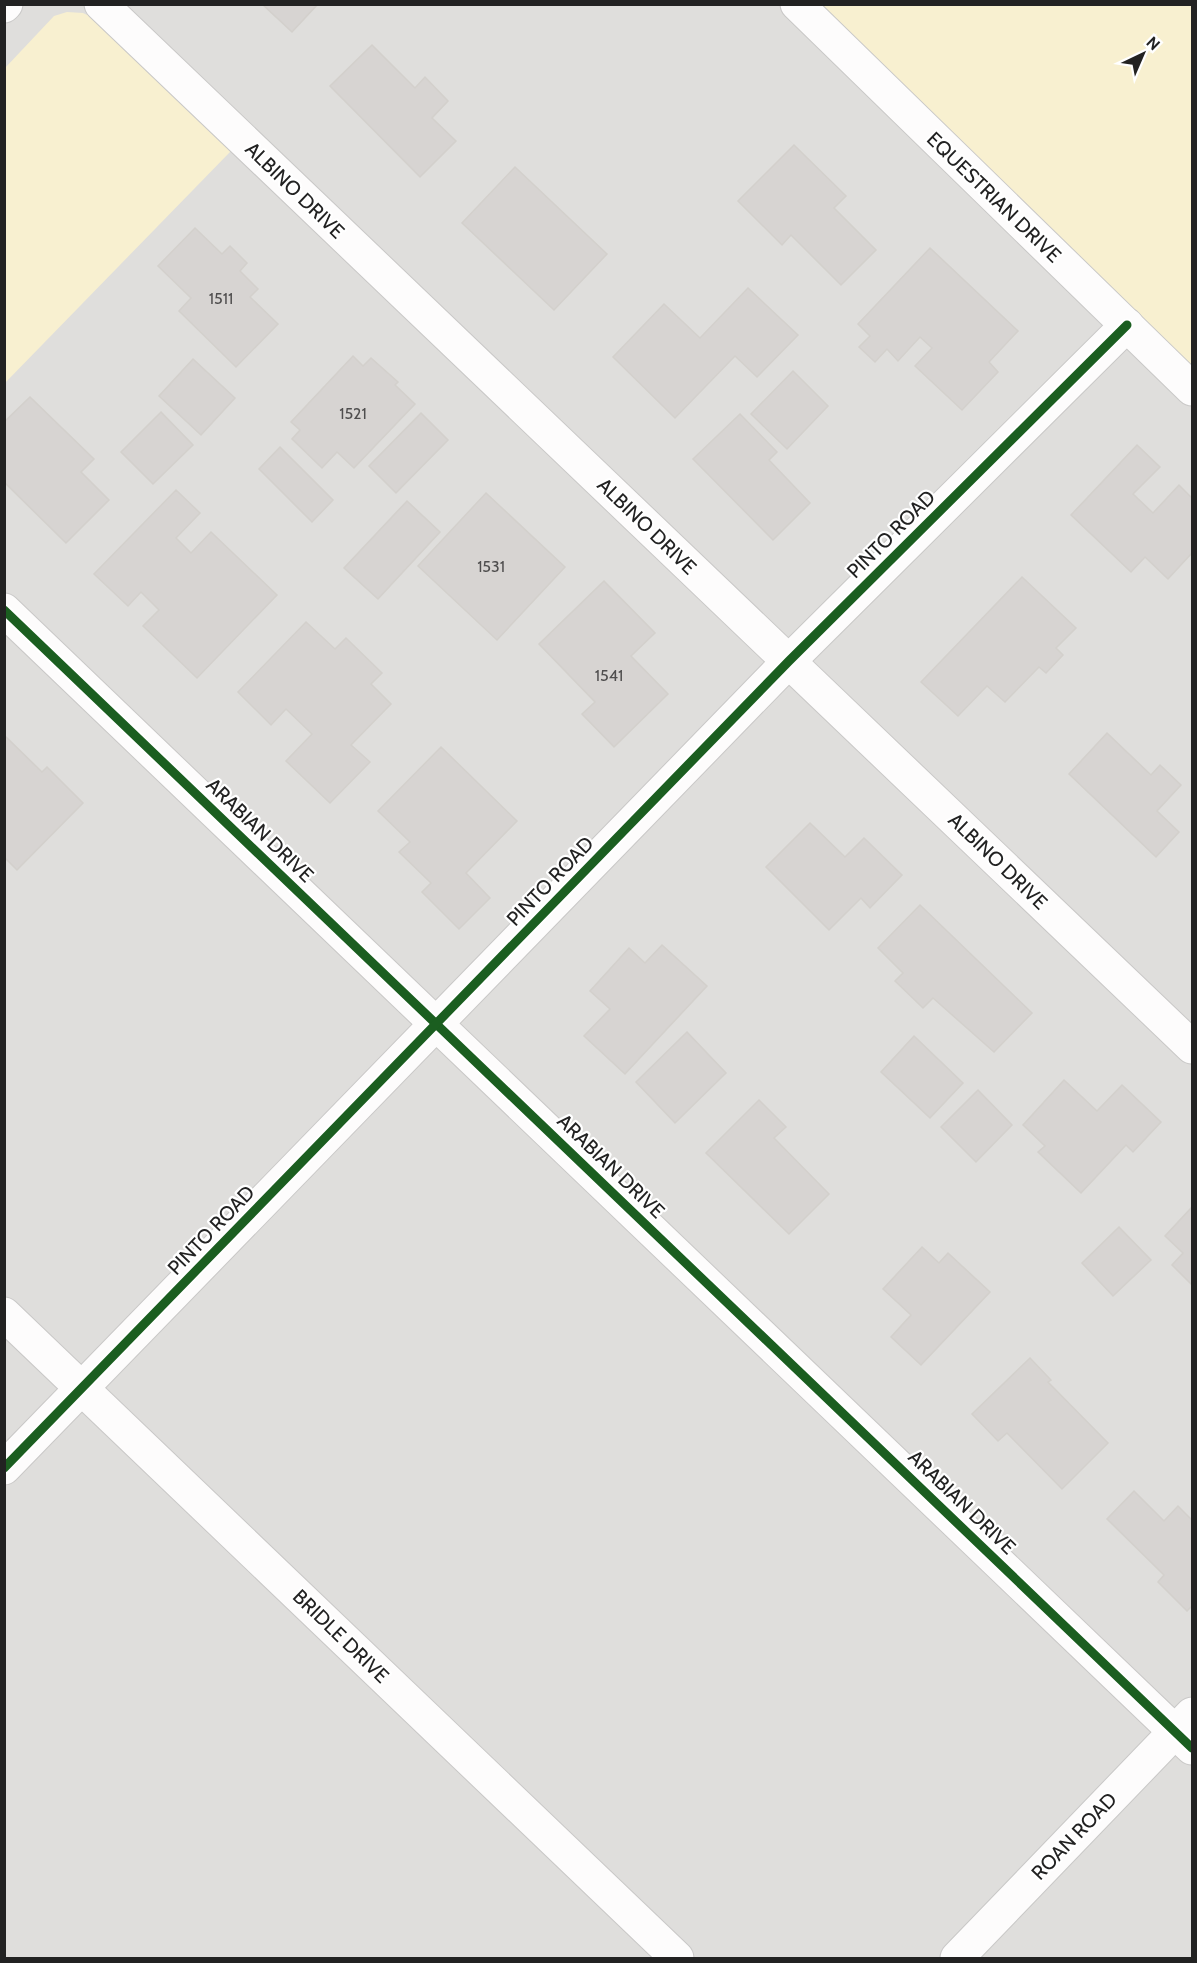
<svg xmlns="http://www.w3.org/2000/svg" width="1197" height="1963" viewBox="0 0 1197 1963" font-family="Cabin,sans-serif">
<style>
.residential{fill:#dfdedc}
.sand{fill:#f8f0d0}
.building{fill:#d7d4d2;stroke:#d3d0cc;stroke-width:1.5}
.lines{fill:none;stroke-linecap:round;stroke-linejoin:round}
.minor-casing{stroke:#c9c8c7;stroke-width:35}
.minor{stroke:#fdfcfc;stroke-width:33}
.cycleway-casing{stroke:#fff;stroke-width:13}
.cycleway{stroke:#1b5e20;stroke-width:9}
.labels{text-anchor:middle;stroke-width:4.5;stroke-linejoin:round;paint-order:stroke}
.number-label{font-size:16px;fill:#4f4e4e}
.street-label{font-size:20px;fill:#222;stroke:#fff}
</style>
<rect width="100%" height="100%" fill="#f0eeeb"/>
<path class="residential" d="M5,5H796L1192,389V1958H5Z"/>
<g class="sand">
<path d="M796,5H1192V386Z"/>
<path d="M67,12L83,13L100,21L231,151L5,383V68L54,16Z"/>
</g>
<g class="building">
<path d="M262,4H318L292,32Z"/>
<path d="M372,45L415,88L425,77L448,101L432,118L456,141L420,177L330,86Z"/>
<path d="M794,145L846,196L834,208L876,250L841,285L791,235L782,245L738,201Z"/>
<path d="M515,167L607,254L554,310L462,223Z"/>
<path d="M195,228L222,254L230,246L247,263L240,271L258,289L250,297L278,324L236,367L179,311L191,298L158,266Z"/>
<path d="M930,248L1018,331L989,362L998,372L962,410L915,366L932,348L920,337L898,361L887,349L875,362L859,347L870,336L858,324Z"/>
<path d="M748,288L798,335L757,377L735,356L675,418L613,357L664,304L700,338Z"/>
<path d="M353,356L363,366L371,358L398,382L395,385L415,404L354,468L337,452L322,468L292,439L300,430L291,422Z"/>
<path d="M193,359L235,398L201,435L159,396Z"/>
<path d="M793,371L828,406L787,449L751,414Z"/>
<path d="M30,397L94,459L81,472L109,500L66,543L4,482V422Z"/>
<path d="M161,412L193,445L153,484L121,452Z"/>
<path d="M421,413L448,440L396,493L369,466Z"/>
<path d="M740,414L777,452L769,460L810,503L773,540L693,459Z"/>
<path d="M1137,445L1160,467L1133,494L1153,513L1179,485L1192,498V553L1168,579L1145,557L1131,572L1071,515Z"/>
<path d="M280,447L333,500L312,522L259,469Z"/>
<path d="M176,490L200,513L176,538L191,553L211,532L277,595L197,678L143,626L159,610L141,592L128,606L94,574Z"/>
<path d="M486,493L565,567L497,640L418,566Z"/>
<path d="M407,501L440,532L378,599L344,568Z"/>
<path d="M1022,577L1076,628L1056,648L1063,655L1046,673L1039,667L1005,702L987,686L958,716L921,682Z"/>
<path d="M604,581L655,633L631,656L668,694L614,747L582,714L595,702L539,644Z"/>
<path d="M306,622L335,649L346,638L382,673L371,684L391,704L351,745L370,762L330,803L286,761L312,734L286,709L271,725L238,692Z"/>
<path d="M1107,733L1151,775L1160,765L1181,785L1157,811L1179,832L1156,857L1069,774Z"/>
<path d="M4,735L42,772L47,767L83,803L17,870L4,857Z"/>
<path d="M441,747L517,821L466,873L490,898L459,929L422,892L431,883L399,852L410,842L378,811Z"/>
<path d="M810,823L845,857L864,838L902,875L870,908L861,898L829,930L766,867Z"/>
<path d="M920,905L1032,1013L994,1052L933,998L923,1008L895,981L903,973L878,948Z"/>
<path d="M662,945L707,986L625,1074L584,1036L610,1009L590,991L629,948L645,963Z"/>
<path d="M687,1032L726,1073L675,1123L636,1082Z"/>
<path d="M914,1036L963,1083L930,1118L881,1072Z"/>
<path d="M1064,1080L1097,1111L1122,1085L1161,1122L1133,1152L1126,1145L1081,1193L1038,1152L1045,1146L1023,1125Z"/>
<path d="M978,1090L1012,1125L976,1162L941,1127Z"/>
<path d="M759,1100L786,1127L774,1138L829,1194L789,1234L706,1153Z"/>
<path d="M1192,1207V1285L1172,1265L1183,1253L1165,1236Z"/>
<path d="M1119,1227L1151,1260L1113,1296L1082,1263Z"/>
<path d="M922,1247L939,1263L948,1253L990,1292L921,1365L891,1337L911,1315L883,1289Z"/>
<path d="M1030,1358L1051,1380L1048,1382L1108,1443L1062,1489L1007,1433L998,1441L972,1414Z"/>
<path d="M1134,1491L1164,1521L1178,1506L1192,1520V1606L1187,1611L1158,1582L1164,1575L1107,1519Z"/>
</g>
<g class="lines">
<g class="minor-casing">
<g id="minor">
<path d="M101,4L1192,1047"/>
<path d="M797,4L1192,389"/>
<path d="M4,6L6,4"/>
<path d="M4,610L1192,1748"/>
<path d="M4,1314L677,1958"/>
<path d="M4,1468L789,661L1127,325"/>
<path d="M957,1958L1192,1714"/>
</g>
</g>
<use href="#minor" class="minor"/>
<g class="cycleway-casing">
<g id="cycleway">
<path d="M4,610L1192,1748"/>
<path d="M4,1468L789,661L1127,325"/>
</g>
</g>
<use href="#cycleway" class="cycleway"/>
</g>
<g class="labels">
<g class="number-label">
<text x="221" y="304">1511</text>
<text x="353" y="419">1521</text>
<text x="491" y="572">1531</text>
<text x="609" y="681">1541</text>
</g>
<g class="street-label">
<text transform="translate(295 190) rotate(44)" y="7">ALBINO DRIVE</text>
<text transform="translate(994 197) rotate(44)" y="7">EQUESTRIAN DRIVE</text>
<text transform="translate(647 526) rotate(44)" y="7">ALBINO DRIVE</text>
<text transform="translate(891 534) rotate(-45)" y="7">PINTO ROAD</text>
<text transform="translate(260 830) rotate(44)" y="7">ARABIAN DRIVE</text>
<text transform="translate(998 861) rotate(44)" y="7">ALBINO DRIVE</text>
<text transform="translate(550 881) rotate(-46)" y="7">PINTO ROAD</text>
<text transform="translate(611 1166) rotate(44)" y="7">ARABIAN DRIVE</text>
<text transform="translate(211 1230) rotate(-46)" y="7">PINTO ROAD</text>
<text transform="translate(962 1502) rotate(44)" y="7">ARABIAN DRIVE</text>
<text transform="translate(341 1636) rotate(44)" y="7">BRIDLE DRIVE</text>
<text transform="translate(1074 1836) rotate(-46)" y="7">ROAN ROAD</text>
</g>
</g>
<rect width="1197" height="1963" fill="none" stroke="#222222" stroke-width="12"/>
<g transform="translate(1143 54) rotate(44)" stroke="#ffffff" stroke-width="4.5" paint-order="stroke">
<path d="M0-4.5L10 22L0 15L-10 22Z" fill="#222222"/>
<text y="-9" font-size="16" font-weight="bold" text-anchor="middle" fill="#222222">N</text>
</g>
</svg>
